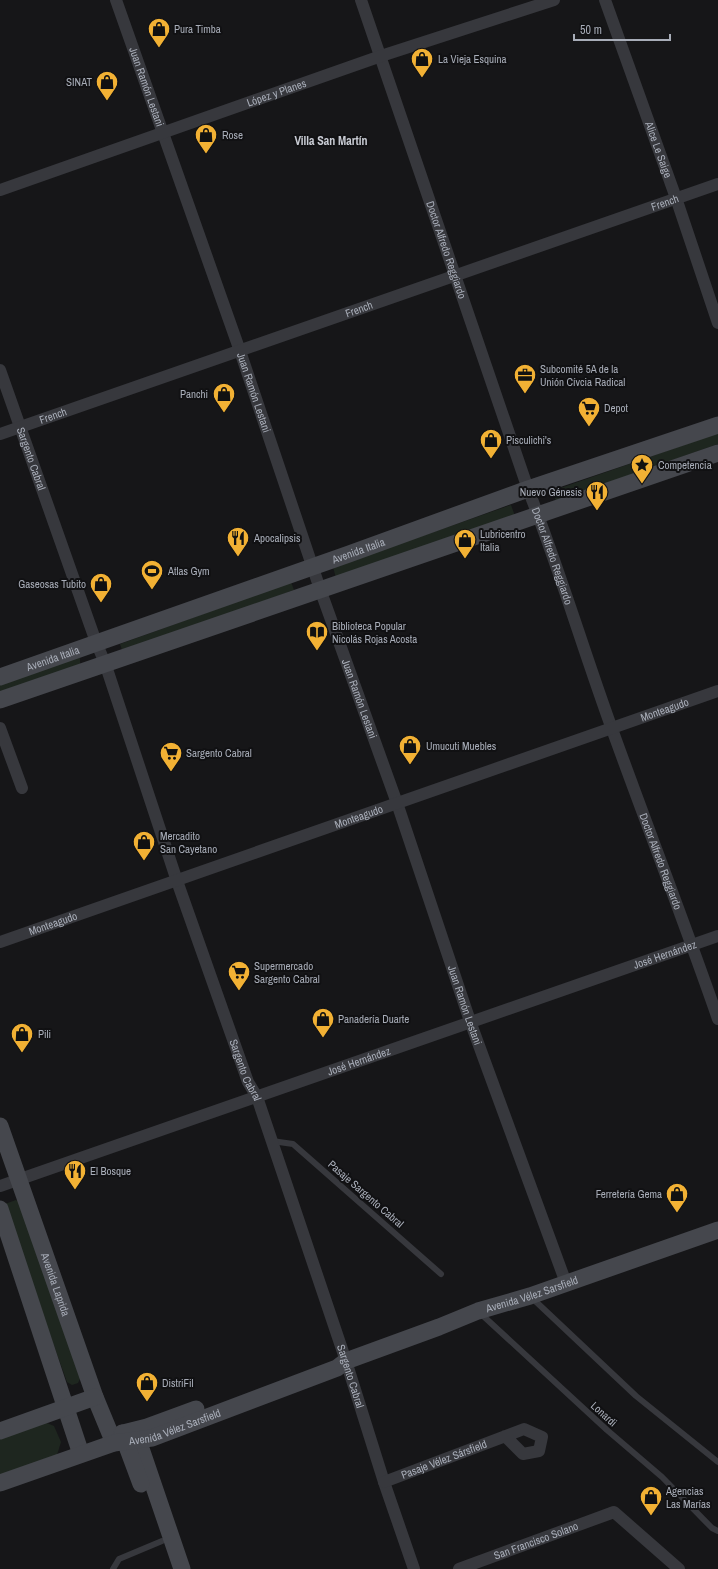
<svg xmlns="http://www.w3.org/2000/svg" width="718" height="1569" viewBox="0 0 718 1569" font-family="'Archivo Narrow',sans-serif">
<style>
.green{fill:#1e261f}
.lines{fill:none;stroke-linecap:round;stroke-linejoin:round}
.lane{stroke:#37383d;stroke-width:6}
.street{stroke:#37383d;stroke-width:12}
.secondary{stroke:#45474d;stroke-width:17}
.labels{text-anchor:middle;stroke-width:4;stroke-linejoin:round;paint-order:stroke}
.poi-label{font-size:11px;fill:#a8adb8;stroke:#111113;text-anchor:start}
.street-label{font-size:11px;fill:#a8adb8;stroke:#111113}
.neighbourhood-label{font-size:12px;font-weight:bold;fill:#c9ccd4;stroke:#111113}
</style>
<rect width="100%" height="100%" fill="#161618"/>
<g class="green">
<path d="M718,433V444L556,501L552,491Z"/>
<path d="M511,505L515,516L336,578L333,567Z"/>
<path d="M291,582L294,590L123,653L120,644Z"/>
<path d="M77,657L80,658V666L0,693V684Z"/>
<path d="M16,1200L19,1202L81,1377L78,1383L72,1385L67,1382L4,1207L5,1204Z"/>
<path d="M42,1421L54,1426L61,1442L57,1455L0,1475V1436Z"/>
</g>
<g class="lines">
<g class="lane">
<path d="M272,1141L293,1144L441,1274"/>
<path d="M531,1297L636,1396L718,1462"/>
<path d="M480,1313L607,1430L662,1477L712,1528L718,1531"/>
<path d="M113,1569L119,1559L162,1541"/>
</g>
<g class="street">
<path id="s1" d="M116,0L240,351L320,589L397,803L470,1021L566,1283"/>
<path id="s2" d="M361,0L528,489C559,568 583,649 612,729C647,826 684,921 718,1019"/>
<path id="s3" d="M605,0L676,198L718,323"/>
<path id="s4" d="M0,190L381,56L554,0"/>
<path id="s5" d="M0,370L96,642L105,663L177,881L248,1082L257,1097L346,1361L384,1482L414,1569"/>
<path id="s6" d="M0,434L718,184"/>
<path d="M0,728L22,788"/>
<path id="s7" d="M0,942L718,691"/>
<path id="s8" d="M0,1186L718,936"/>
<path id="s9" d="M384,1482L524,1429L542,1437L539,1451L523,1454L505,1436"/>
<path id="s10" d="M459,1569L614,1512L679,1569"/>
</g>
<g class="secondary">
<path id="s11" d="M0,677L349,554L528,489L718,425"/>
<path d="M0,700L718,453"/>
<path id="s12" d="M0,1126L95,1397L114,1443"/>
<path d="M0,1209L81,1454"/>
<path d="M0,1431L95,1397"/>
<path d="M135,1431L182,1569"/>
<path d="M122,1433L141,1484"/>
<path d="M123,1433L147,1427L196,1409"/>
<path id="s13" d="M0,1483L114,1443L152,1438L337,1368L346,1361L439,1327L478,1311L530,1296L718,1230"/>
</g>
</g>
<defs>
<g id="shop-pin" transform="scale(1.15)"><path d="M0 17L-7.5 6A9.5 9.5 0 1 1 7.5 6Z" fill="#f2b134" stroke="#111113"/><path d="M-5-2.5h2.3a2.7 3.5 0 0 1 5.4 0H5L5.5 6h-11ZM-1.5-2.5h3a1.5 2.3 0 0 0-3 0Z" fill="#111"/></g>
<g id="office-pin" transform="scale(1.15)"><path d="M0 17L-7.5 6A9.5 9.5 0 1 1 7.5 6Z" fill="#f2b134" stroke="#111113"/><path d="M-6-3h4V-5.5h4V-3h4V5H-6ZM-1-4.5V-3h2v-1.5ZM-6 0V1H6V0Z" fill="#111"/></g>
<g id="supermarket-pin" transform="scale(1.15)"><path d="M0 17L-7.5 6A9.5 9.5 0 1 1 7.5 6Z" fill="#f2b134" stroke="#111113"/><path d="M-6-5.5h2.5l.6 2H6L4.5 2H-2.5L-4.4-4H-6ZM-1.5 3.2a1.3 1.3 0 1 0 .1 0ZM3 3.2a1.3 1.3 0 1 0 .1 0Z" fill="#111"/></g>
<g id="sight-pin" transform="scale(1.15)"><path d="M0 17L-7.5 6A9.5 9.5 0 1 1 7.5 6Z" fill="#f2b134" stroke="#111113"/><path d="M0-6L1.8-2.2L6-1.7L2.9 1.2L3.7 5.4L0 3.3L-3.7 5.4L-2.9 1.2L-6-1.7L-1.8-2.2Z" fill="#111"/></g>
<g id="restaurant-pin" transform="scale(1.15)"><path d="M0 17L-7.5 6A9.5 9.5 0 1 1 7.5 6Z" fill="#f2b134" stroke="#111113"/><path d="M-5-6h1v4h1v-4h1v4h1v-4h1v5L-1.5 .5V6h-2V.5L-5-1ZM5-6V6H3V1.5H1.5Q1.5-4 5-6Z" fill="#111"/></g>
<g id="stadium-pin" transform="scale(1.15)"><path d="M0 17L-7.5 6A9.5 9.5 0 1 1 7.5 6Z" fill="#f2b134" stroke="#111113"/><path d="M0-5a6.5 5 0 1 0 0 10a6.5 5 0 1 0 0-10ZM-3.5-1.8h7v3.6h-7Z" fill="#111"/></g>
<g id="library-pin" transform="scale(1.15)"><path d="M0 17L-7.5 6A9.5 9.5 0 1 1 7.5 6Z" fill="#f2b134" stroke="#111113"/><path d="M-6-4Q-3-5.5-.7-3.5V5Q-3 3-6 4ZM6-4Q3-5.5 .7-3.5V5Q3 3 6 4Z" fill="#111"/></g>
</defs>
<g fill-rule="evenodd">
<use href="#shop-pin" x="159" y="29"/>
<use href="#shop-pin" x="422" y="59"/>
<use href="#shop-pin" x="107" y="82"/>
<use href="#shop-pin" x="206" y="135"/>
<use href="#office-pin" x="525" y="375"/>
<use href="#shop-pin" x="224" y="394"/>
<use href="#supermarket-pin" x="589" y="408"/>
<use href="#shop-pin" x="491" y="440"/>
<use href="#sight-pin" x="642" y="465"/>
<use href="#restaurant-pin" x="597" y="492"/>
<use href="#restaurant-pin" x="238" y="538"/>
<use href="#shop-pin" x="465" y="540"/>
<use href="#stadium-pin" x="152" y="571"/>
<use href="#shop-pin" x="101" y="584"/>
<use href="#library-pin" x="317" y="632"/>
<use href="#shop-pin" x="410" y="746"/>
<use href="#supermarket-pin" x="171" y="753"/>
<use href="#shop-pin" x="144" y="842"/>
<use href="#supermarket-pin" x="239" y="972"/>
<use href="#shop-pin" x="323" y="1019"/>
<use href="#shop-pin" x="22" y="1034"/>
<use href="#restaurant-pin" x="75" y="1171"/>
<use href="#shop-pin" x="677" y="1194"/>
<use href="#shop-pin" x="147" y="1383"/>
<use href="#shop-pin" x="651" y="1497"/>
</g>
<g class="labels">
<g class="poi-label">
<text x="174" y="33">Pura Timba</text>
<text x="438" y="63">La Vieja Esquina</text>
<text x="92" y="86" text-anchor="end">SINAT</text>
<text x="222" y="139">Rose</text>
<text x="540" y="373">Subcomité 5A de la<tspan x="540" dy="13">Unión Cívcia Radical</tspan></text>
<text x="208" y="398" text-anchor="end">Panchi</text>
<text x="604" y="412">Depot</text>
<text x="506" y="444">Pisculichi's</text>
<text x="658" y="469">Competencia</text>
<text x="582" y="496" text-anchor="end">Nuevo Génesis</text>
<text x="480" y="538">Lubricentro<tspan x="480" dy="13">Italia</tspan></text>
<text x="254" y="542">Apocalipsis</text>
<text x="168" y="575">Atlas Gym</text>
<text x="86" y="588" text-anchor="end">Gaseosas Tubito</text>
<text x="332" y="630">Biblioteca Popular<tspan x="332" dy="13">Nicolás Rojas Acosta</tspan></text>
<text x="426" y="750">Umucuti Muebles</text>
<text x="186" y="757">Sargento Cabral</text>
<text x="160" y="840">Mercadito<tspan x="160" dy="13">San Cayetano</tspan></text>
<text x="254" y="970">Supermercado<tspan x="254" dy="13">Sargento Cabral</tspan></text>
<text x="338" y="1023">Panadería Duarte</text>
<text x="38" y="1038">Pili</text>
<text x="90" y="1175">El Bosque</text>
<text x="662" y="1198" text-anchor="end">Ferretería Gema</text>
<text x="162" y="1387">DistriFil</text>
<text x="666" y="1495">Agencias<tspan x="666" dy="13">Las Marías</tspan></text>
</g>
<g class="street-label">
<text dy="4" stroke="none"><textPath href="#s1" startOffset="92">Juan Ramón Lestani</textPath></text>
<text dy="4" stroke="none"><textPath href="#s4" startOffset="293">López y Planes</textPath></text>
<text dy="4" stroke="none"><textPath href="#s3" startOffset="159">Alice Le Saige</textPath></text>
<text dy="4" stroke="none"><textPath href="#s6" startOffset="704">French</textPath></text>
<text dy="4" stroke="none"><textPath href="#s2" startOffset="264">Doctor Alfredo Reggiardo</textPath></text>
<text dy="4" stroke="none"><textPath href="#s6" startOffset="380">French</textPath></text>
<text dy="4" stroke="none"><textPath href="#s1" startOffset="416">Juan Ramón Lestani</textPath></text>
<text dy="4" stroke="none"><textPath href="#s6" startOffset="56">French</textPath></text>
<text dy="4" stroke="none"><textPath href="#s5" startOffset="94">Sargento Cabral</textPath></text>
<text dy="4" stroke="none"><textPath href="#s11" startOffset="380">Avenida Italia</textPath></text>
<text dy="4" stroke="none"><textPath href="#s2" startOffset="588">Doctor Alfredo Reggiardo</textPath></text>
<text dy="4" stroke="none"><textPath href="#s11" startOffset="56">Avenida Italia</textPath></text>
<text dy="4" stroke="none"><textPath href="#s1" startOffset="740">Juan Ramón Lestani</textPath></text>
<text dy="4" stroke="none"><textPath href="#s7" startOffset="704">Monteagudo</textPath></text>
<text dy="4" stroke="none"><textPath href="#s7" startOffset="380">Monteagudo</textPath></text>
<text dy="4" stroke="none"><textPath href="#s2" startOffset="912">Doctor Alfredo Reggiardo</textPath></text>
<text dy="4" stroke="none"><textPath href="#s7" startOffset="56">Monteagudo</textPath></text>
<text dy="4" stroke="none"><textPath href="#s8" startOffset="704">José Hernández</textPath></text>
<text dy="4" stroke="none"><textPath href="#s1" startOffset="1064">Juan Ramón Lestani</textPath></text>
<text dy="4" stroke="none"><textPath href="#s8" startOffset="380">José Hernández</textPath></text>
<text dy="4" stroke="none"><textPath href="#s5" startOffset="742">Sargento Cabral</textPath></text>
<text transform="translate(366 1194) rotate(41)" y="4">Pasaje Sargento Cabral</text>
<text dy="4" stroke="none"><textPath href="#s12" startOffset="168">Avenida Laprida</textPath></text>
<text dy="4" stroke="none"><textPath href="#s13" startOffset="566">Avenida Vélez Sarsfield</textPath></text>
<text dy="4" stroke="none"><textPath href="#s5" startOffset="1066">Sargento Cabral</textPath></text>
<text transform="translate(604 1414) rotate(42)" y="4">Lonardi</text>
<text dy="4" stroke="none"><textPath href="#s13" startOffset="184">Avenida Vélez Sarsfield</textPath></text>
<text dy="4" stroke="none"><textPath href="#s9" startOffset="64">Pasaje Vélez Sársfield</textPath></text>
<text dy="4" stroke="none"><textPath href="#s10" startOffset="82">San Francisco Solano</textPath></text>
</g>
<g class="neighbourhood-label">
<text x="331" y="145">Villa San Martín</text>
</g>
</g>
<path d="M574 34v6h96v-6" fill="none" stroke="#a8adb8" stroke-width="2"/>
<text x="580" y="34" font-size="12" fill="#a8adb8" stroke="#111113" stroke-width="3" paint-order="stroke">50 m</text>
</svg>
